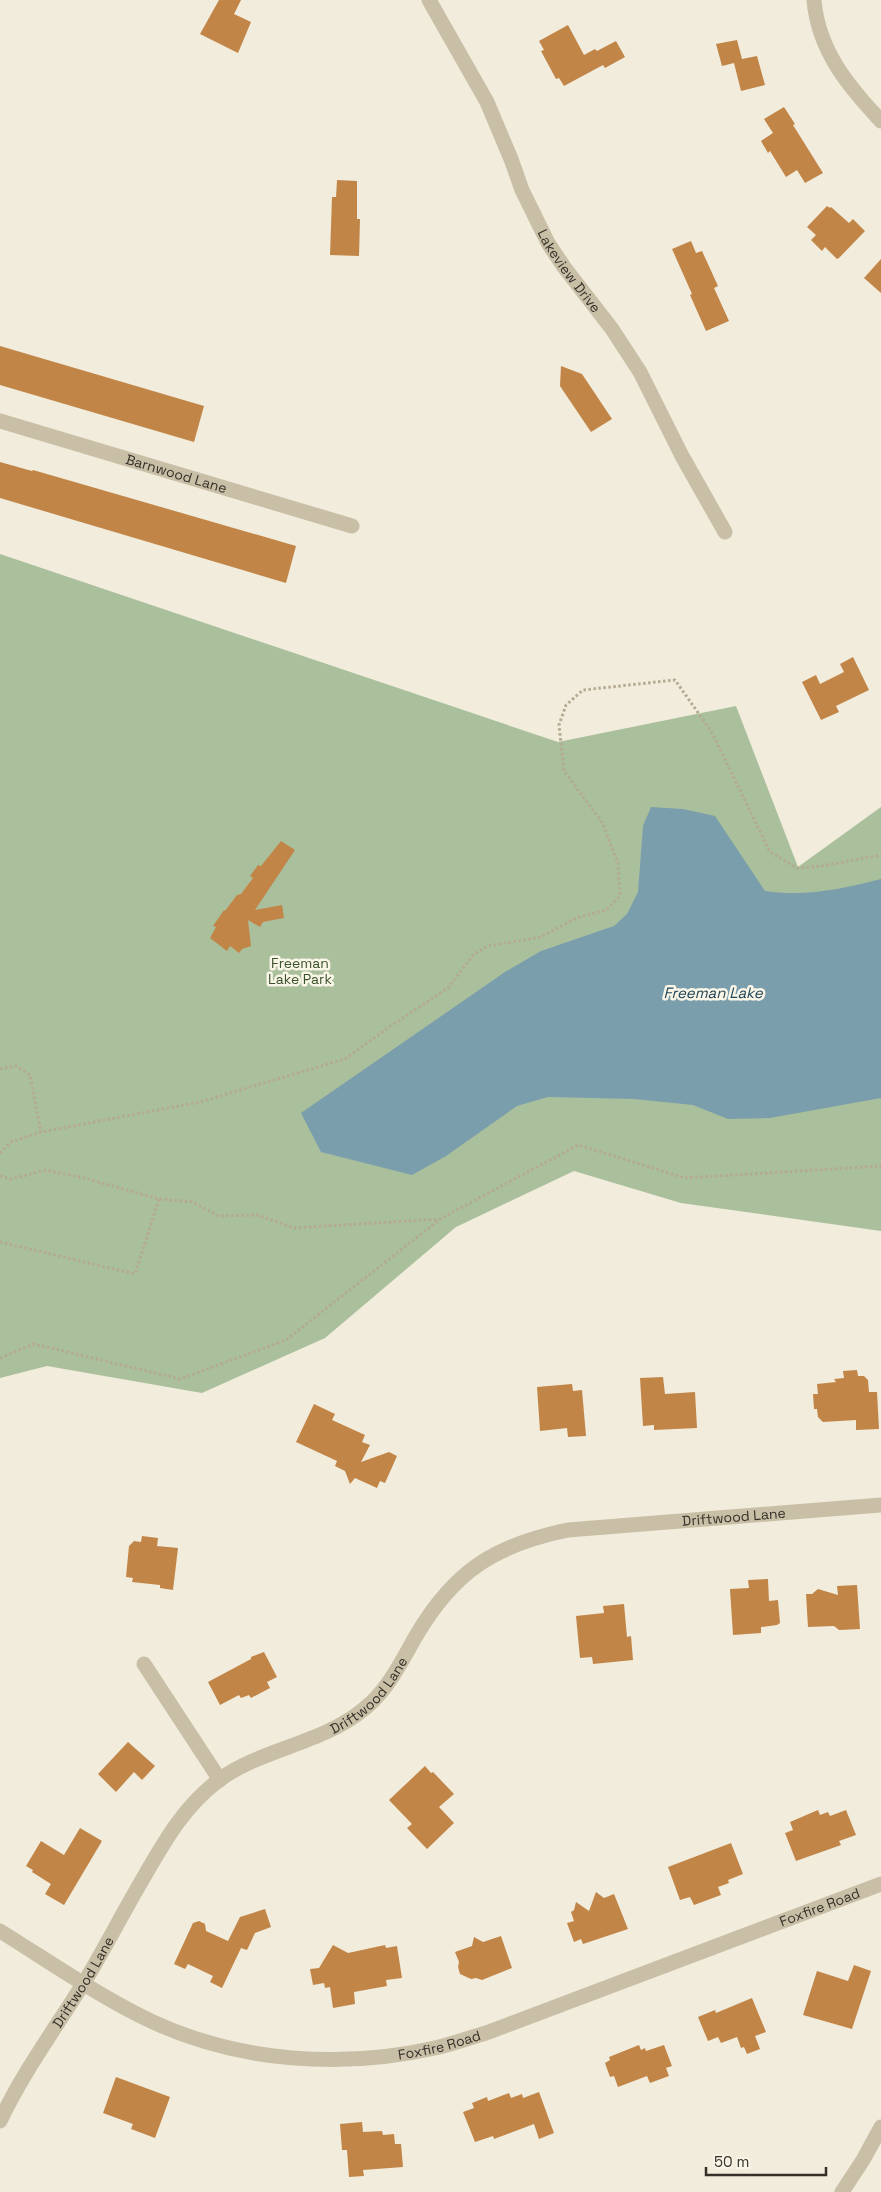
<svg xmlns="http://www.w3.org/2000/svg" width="881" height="2192" viewBox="0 0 881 2192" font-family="'Space Grotesk',sans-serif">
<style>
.green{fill:#aabf9c}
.water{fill:#7b9ead}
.building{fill:#c28548}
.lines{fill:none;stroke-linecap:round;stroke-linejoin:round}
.path{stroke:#b4aa92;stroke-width:3;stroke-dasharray:2.5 2.5;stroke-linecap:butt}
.minor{stroke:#c9bfa7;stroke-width:15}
.labels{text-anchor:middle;stroke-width:5;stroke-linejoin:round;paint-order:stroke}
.street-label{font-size:14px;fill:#353028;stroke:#f9f5e7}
.park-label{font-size:14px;fill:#3b532c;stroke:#f9f5e7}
.water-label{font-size:15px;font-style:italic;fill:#1e4456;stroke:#f9f5e7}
</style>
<rect width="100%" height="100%" fill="#f1ecdb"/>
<path class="green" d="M0,554L558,742L736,706L798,867L881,807V1231L681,1203L574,1171L456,1227L325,1338L202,1393L47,1366L0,1378Z"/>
<path class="water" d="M651,807L683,809L715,816L765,891C805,897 842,889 881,879V1098L770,1118L728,1119L693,1105L634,1099L548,1097L517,1106L446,1156L412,1175L321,1152L301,1113L505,972L541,951L614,926L627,914L638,892L643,826Z"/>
<g class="building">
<path d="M219,0H241L234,14L251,22L238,53L200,34Z"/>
<path d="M568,25L584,55L595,49L597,51L616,41L625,57L605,68L603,65L564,86L559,78L556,79L541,51L544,50L539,41Z"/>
<path d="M737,40L742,59L757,56L765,85L741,91L734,63L722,66L716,44Z"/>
<path d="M784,107L795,124L793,125L823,173L805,183L797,170L786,177L770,151L768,153L761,141L773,133L764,119Z"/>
<path d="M337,180L357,181V219H360L359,256L330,255L332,197H336Z"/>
<path d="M827,206L830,208L831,207L849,223L853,219L865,231L839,258L837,259L825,247L822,251L811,240L816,235L807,227Z"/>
<path d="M691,241L696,253L702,251L718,286L714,288L729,321L706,331L690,295L692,294L672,249Z"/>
<path d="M881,259V293L864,278Z"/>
<path d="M0,346L204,406L194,442L0,385Z"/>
<path d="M561,366L582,374L612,419L591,432L560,386Z"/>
<path d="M0,462L32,471L33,470L296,546L286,583L0,498Z"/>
<path d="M853,657L869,690L836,706L839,712L821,720L802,682L816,675L820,684L844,672L840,664Z"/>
<path d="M281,841L295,850L255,910L282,905L284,918L263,922L260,927L248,920L251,946L242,949L239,953L230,946L227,951L210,938L216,927L213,926L224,910L225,911L237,895L241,894L253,878L250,876L258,865L261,866Z"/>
<path d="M857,1370L858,1376H864L868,1380L869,1392H877L879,1429L856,1430V1420L823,1422L818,1417L817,1409H814L813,1394H818L817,1384L836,1382L834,1379L844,1378L843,1371Z"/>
<path d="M663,1377L665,1394L695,1392L697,1428L654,1430V1425L643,1426L640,1378Z"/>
<path d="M572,1384L573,1391L582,1390L586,1436L568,1437L567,1428L540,1431L537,1387Z"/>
<path d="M314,1404L335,1414L332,1420L365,1435L362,1442L370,1445L361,1462L389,1452L397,1456L385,1483L380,1481L377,1488L355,1478L350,1484L345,1471L335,1466L337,1461L296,1442Z"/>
<path d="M142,1536L158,1538L157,1546L178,1548L173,1590L160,1588V1585L132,1582L133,1578L126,1577L129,1546L134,1541L141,1542Z"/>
<path d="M768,1579L769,1601L778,1600L780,1623L777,1625L761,1627V1633L733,1635L730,1589L749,1588L748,1580Z"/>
<path d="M857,1585L860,1629L839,1630L834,1626L808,1627L806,1594H812L818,1589L838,1595L837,1586Z"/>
<path d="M624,1604L627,1637L631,1636L633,1660L593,1664L592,1657L580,1658L576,1616L604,1613L603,1606Z"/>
<path d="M264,1652L277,1677L267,1682L270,1688L251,1698L249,1695L241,1698L239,1695L220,1705L208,1682L251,1659V1657Z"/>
<path d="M128,1742L155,1766L142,1780L134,1772L116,1792L98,1774Z"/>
<path d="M425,1766L431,1773L433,1772L454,1794L439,1807L454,1823L427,1849L407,1828L412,1824L389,1800Z"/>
<path d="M818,1810L820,1815L828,1812L830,1816L846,1810L856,1835L839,1841L841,1845L796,1861L785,1833L793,1830L790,1822Z"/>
<path d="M80,1828L102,1841L64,1905L45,1894L51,1884L32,1872L33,1870L26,1866L41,1841L64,1855Z"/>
<path d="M731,1843L743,1874L728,1880L729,1883L718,1887L721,1895L694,1905L690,1897L680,1900L668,1867Z"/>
<path d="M596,1892L604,1898L614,1894L628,1929L583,1944L581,1939L574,1942L567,1923L574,1921L571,1912L574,1910L576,1902L589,1911Z"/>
<path d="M265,1909L271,1927L255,1933L247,1950L241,1948L222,1988L210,1982L213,1976L188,1964L185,1969L174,1964L193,1923L199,1921L205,1924L206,1931L228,1941L240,1917Z"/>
<path d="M501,1936L512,1968L482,1980L476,1978L471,1979L460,1974L458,1967L459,1962L455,1952L472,1946L474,1937L483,1942Z"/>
<path d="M333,1945L348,1953L385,1945L386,1948L397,1946L402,1978L386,1980L387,1986L354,1992L355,2004L333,2008L330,1987L325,1988L324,1983L313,1985L310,1969L319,1968Z"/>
<path d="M854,1965L871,1971L852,2029L803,2015L817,1971L848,1981Z"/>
<path d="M752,1998L766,2032L755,2036L760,2049L747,2054L744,2047L741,2048L737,2037L721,2043L718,2037L708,2041L698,2017L715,2010L716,2013Z"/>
<path d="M639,2045L641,2050L645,2048L646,2051L664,2045L672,2066L666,2068L669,2076L650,2083L647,2076L618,2087L614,2076L610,2077L605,2063L610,2060L609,2057Z"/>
<path d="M116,2077L170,2097L155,2138L131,2129L133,2124L103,2113Z"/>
<path d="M539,2092L554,2133L539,2139L534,2124L494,2139L493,2136L475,2142L463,2112L474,2108L472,2103L487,2097L488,2101L509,2093L511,2098L522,2094L523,2098Z"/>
<path d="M362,2122L363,2132L382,2131L383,2135L394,2134L395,2144H401L403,2167L363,2170L364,2176L349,2177L347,2150H342L340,2124Z"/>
</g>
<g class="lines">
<g class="path">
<path d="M0,1069L16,1066L30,1075L41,1132"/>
<path d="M0,1153L11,1142L41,1132L200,1102L345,1059L392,1025L448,988L474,954L488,946L541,937L576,918L606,910L620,896L618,863L602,822L564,771L559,725L566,705L583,690L675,680L711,731L770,852L797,868L822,866L881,855"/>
<path d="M0,1176L11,1179L46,1170L84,1178L159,1199L192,1202L219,1216L257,1215L294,1228L440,1219L578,1145L685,1178L881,1166"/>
<path d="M0,1242L135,1274L159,1199"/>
<path d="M0,1358L34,1344L180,1379L286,1340L439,1220"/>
</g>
<g class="minor">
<path id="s1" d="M429,0L487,102L511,159L522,190L548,243L564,267L612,329L640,372L682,456L725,532"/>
<path d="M814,0C818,50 848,86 881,121"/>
<path id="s2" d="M0,421L352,526"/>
<path d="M144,1664L220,1780"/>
<path id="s3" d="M0,1931C50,1962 100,1997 153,2022C240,2062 342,2069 435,2048C452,2044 469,2038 486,2033L881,1884"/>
<path id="s4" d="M0,2121C25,2068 61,2021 91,1971C108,1942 124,1911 141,1882C163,1844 183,1807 219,1780C263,1748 322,1744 364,1709C388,1690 401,1662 416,1636C454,1571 495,1545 568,1530L881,1505"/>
<path d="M842,2192L863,2160L881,2127"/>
</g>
</g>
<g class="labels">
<g class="street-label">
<text dy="5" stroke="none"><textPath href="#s1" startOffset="306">Lakeview Drive</textPath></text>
<text dy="5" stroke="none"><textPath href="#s2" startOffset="184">Barnwood Lane</textPath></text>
<text dy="5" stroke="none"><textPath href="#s4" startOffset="1018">Driftwood Lane</textPath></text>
<text dy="5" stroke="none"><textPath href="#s4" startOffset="582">Driftwood Lane</textPath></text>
<text dy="5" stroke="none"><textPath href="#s3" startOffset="876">Foxfire Road</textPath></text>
<text dy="5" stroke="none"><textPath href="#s4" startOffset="162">Driftwood Lane</textPath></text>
<text dy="5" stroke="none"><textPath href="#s3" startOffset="471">Foxfire Road</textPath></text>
</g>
<g class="park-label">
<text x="300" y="968">Freeman<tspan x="300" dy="16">Lake Park</tspan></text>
</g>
<g class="water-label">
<text x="713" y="998">Freeman Lake</text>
</g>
</g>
<path d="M706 2167v8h120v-8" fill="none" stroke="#353028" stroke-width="2.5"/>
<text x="714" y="2167" font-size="15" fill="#353028" stroke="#f9f5e7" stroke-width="4" paint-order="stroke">50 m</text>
</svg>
